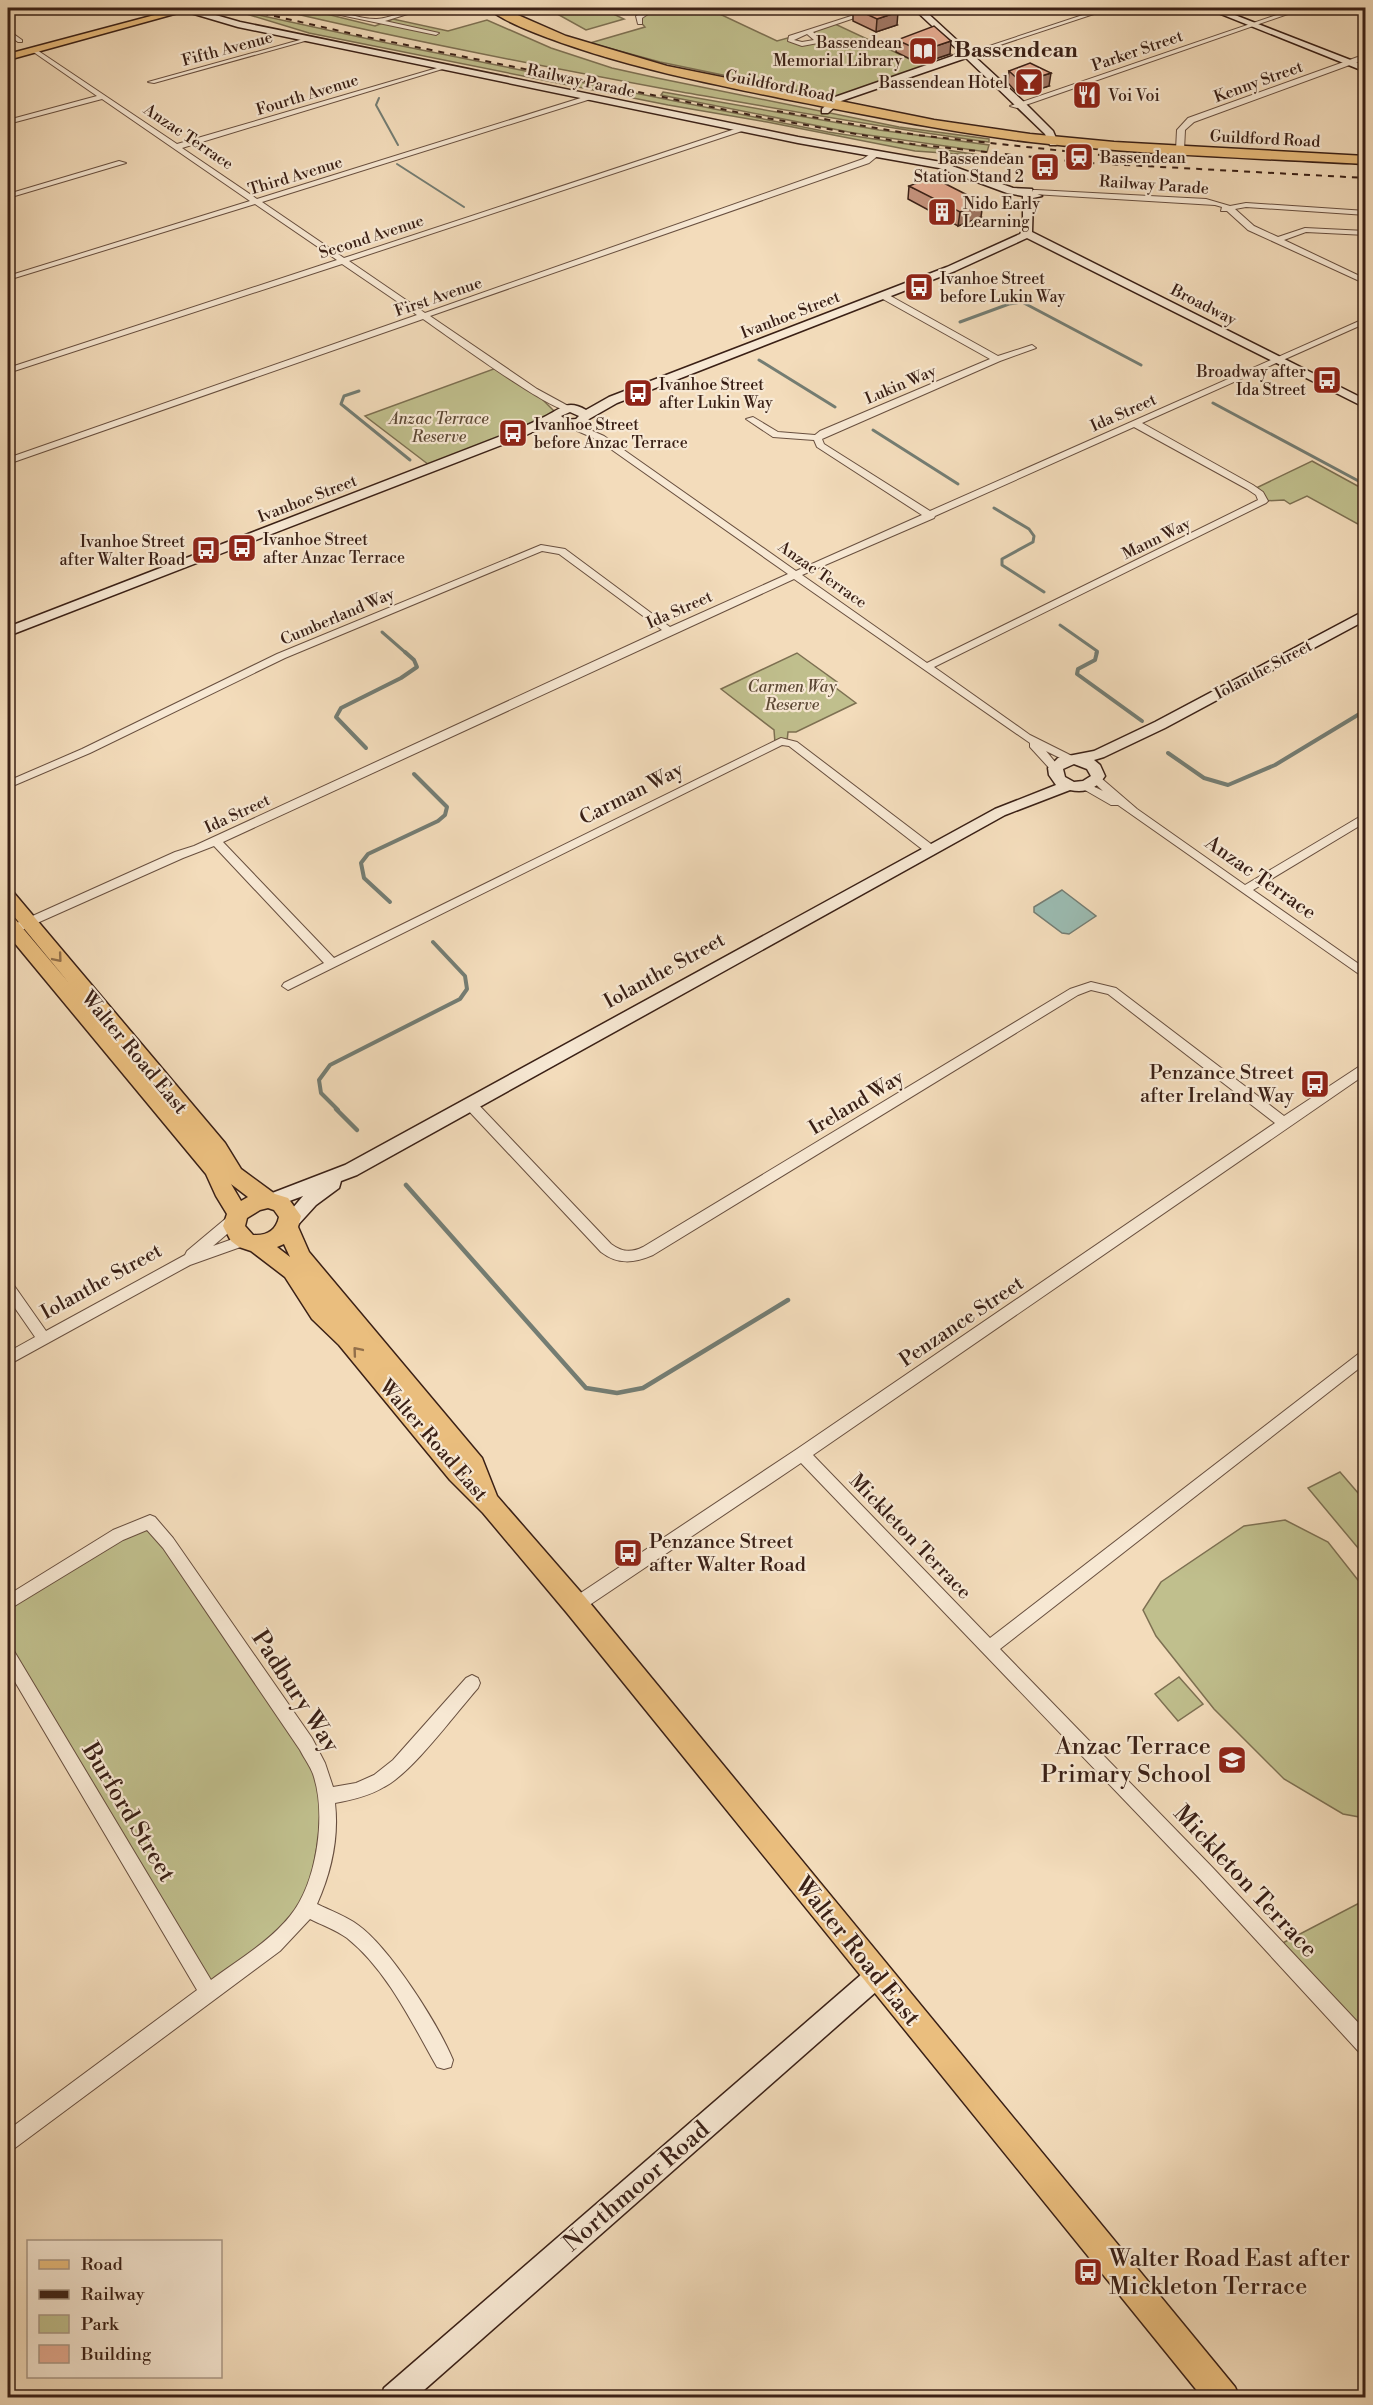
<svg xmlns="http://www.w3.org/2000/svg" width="1373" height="2405" viewBox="0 0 1373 2405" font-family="'Libre Bodoni',serif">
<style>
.green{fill:#c0bf8d;stroke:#7d7052;stroke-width:1.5}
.water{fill:#9bbbb1;stroke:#747d73;stroke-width:1.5}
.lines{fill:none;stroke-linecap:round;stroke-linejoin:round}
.stream-far3{stroke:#747d73;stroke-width:2}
.stream-far2{stroke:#747d73;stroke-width:3}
.stream-far1{stroke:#747d73;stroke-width:4}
.stream{stroke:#747d73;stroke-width:4.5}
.street-casing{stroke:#684f3f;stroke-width:2}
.secondary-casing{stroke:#3a2016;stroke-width:3}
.primary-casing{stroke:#3a2016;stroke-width:3}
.highway-casing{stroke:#3a2016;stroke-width:3}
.street{fill:#f7e8d3;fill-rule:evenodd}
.secondary{fill:#f7e8d3;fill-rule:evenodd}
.primary{fill:#eabe7e;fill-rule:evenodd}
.highway{fill:#eabe7e;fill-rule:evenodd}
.rail{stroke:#3a2016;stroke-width:2;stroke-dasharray:6 6;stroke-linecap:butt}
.wall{fill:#c6947e;stroke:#3a2016;stroke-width:1.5}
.shaded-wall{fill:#a17866;stroke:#3a2016;stroke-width:1.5}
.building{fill:#e6ac92;stroke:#3a2016;stroke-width:1.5}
.oneway{stroke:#926f4a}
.labels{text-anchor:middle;stroke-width:4.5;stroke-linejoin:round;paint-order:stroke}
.far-poi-label{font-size:16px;fill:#3a2016;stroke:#f7e8d3;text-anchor:start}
.far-street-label{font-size:16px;fill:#3a2016;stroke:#f7e8d3}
.far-park-label{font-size:16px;font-style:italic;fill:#5c4834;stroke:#f7e8d3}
.street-label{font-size:20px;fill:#3a2016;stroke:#f7e8d3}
.poi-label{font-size:20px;fill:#3a2016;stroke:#f7e8d3;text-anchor:end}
.far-district-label{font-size:22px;font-weight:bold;fill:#3a2016;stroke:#f7e8d3}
.near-street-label{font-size:24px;fill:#3a2016;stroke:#f7e8d3}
.near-poi-label{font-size:24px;fill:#3a2016;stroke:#f7e8d3;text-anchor:end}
</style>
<rect width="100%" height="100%" fill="#f3dcbb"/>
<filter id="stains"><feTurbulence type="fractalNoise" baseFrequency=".00333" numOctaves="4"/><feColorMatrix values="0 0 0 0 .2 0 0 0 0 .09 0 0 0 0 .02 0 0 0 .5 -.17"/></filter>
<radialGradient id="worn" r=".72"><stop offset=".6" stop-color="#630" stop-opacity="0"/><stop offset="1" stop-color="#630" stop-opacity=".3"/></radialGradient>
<g class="green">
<path d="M227,8L387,43L828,132L986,156L915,151L767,122L668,105L309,33Z"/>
<path d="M271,8H302L375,26L393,19L448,31L487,20L551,48L612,68L657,78L899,127L989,139V142C884,128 780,109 676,91C540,66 404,40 271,8Z"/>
<path d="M587,8H601L624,19L586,30L559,15Z"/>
<path d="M652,8H707L777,41L791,37L795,43L816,42L808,31L833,23L929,68L838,99L660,62L590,43L645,27L638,19Z"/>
<path d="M663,92L879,130L989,145L987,152L854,133L661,95Z"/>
<path d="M499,367L534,391L556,413L433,468L365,416Z"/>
<path d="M1312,461L1365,490V528L1307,496L1290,504L1284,500L1263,501L1254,489Z"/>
<path d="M797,653L837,682L832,685L856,703L796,732H788L787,742L775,743L774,730L721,689Z"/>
<path d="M1340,1472L1365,1501L1366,1553L1363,1554L1308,1488Z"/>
<path d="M1285,1520L1328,1542L1365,1589V1818L1343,1814L1284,1779L1214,1709L1156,1636L1143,1610L1161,1582L1244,1526Z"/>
<path d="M150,1522L306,1744L326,1796L306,1908L209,1993L8,1656V1604L118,1535Z"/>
<path d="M1179,1677L1203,1704L1178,1721L1155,1694Z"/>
<path d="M1365,1900V2045L1275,1947Z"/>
</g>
<path class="water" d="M1062,890L1096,916L1069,934L1062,933L1034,912V907Z"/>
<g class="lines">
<g class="stream-far3">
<path d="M379,98L376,105L398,145"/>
<path d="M397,164L464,207"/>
</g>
<g class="stream-far2">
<path d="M960,322L1009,304L1022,302L1141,365"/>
<path d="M759,360L835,407"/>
<path d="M359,391L344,396L341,404L410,460"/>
<path d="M1213,403L1366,485"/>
<path d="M873,430L958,484"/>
<path d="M994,508L1029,529L1034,536L1033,542L1002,559V565L1044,592"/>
<path d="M1060,625L1097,651L1096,653"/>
<path d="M382,632L406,653"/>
</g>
<g class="stream-far1">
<path d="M1097,652L1095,660L1078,669L1077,674L1142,721"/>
<path d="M366,748L336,717L341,708L401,678L417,667L414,660L405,652"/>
<path d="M1168,753L1204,778L1228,785L1275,765L1366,710"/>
<path d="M390,902L364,878L361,863L368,854L438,821L445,815L447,807L414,774"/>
<path d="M338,1110L321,1093L319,1080L330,1065L460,999L467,989L465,976L433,942"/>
</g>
<g class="stream">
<path d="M336,1109L357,1130"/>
<path d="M406,1185L586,1388L617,1393L643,1388L788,1300"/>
</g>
<g class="street-casing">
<g id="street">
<path d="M307,8C329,5 356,20 377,19C393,18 409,8 427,8L385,21L439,33L436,35Z"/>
<path d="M650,8H657L642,18V24H638L636,16Z"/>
<path d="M876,8H884L813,32L821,39L818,43L802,46L788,41L789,36ZM807,34L814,40L802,42L794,40Z"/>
<path d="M1104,8H1112L970,55L965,54Z"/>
<path d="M1297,8H1305L1017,108L1010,106Z"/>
<path d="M8,30L22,40V42H18L8,35Z"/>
<path d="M307,38L312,39L154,83L148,82Z"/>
<path d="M34,48L177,144L444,66L449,67L182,148L257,199L587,96L594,98L262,202L344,258L741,127L748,129L349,261L425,313L863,159L873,152L880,154L869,163L430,316L537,389L570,407V411C552,413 445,334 423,319L8,464V458L417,315L342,264L8,373V368L337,260L255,204L8,280V276L250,201L102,99L8,124V120L97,96L32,51Z"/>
<path d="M1366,54V59L1194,122L1185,130L1184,150L1180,152L1176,150L1177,130L1188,118Z"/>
<path d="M119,161L126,163L8,198V194Z"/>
<path d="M1036,190L1206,199L1230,206L1246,203L1366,211V215L1246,207L1235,209L1254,226L1278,237L1305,228L1366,231V235L1306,232L1284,240L1366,279V284L1248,230L1227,211H1221L1222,207L1215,205L1033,194V190Z"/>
<path d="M881,294H887L998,356L1032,345L1036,348L1000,361L822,439L824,444L930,511L1366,318V323L1142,423L1253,485L1263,492L1268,501L1266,503L934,667L1030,735L1074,757V761H1066L1046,751L1060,768L1059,770H1051L1030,747V743L794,579L223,842L334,958L781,738L797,742L935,847V853H927L789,746L782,745L288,990L282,986L284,983L324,963L214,846L183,858L8,936V927L175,852L194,846L662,630L559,554L542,551L285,658L90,753L8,788V781L82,749L277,654L541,545L565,549L670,627L788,574L598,440L566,426V422H572L604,436L796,571L922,515L817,447L814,440L773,437L746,419L753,417L778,432L815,435L820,431L990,359L881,298ZM1134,427L1247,489L1256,495L1258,500L927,663L802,575L934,518L935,516Z"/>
<path d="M1097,776L1101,778L1137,809L1245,885L1366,813V822L1253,890L1366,969V979L1118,805H1111L1078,786L1084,782L1103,791L1091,780Z"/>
<path d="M1091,982L1116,988L1284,1116L1366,1062V1074L813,1455L990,1638L1366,1348V1363L1000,1649L1212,1867L1366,2031V2054L1359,2052L1200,1879L801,1463L582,1610L576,1612L570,1610L568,1605L570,1600L797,1449L1275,1123L1108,994L1091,990L1078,995L653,1255C634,1263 618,1265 601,1252L465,1107L464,1104L465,1101H475L611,1244C622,1252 631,1253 643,1247L1070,989Z"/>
<path d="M235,1214L240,1215L242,1219L240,1223L213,1246L244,1235L249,1236L251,1240L249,1244L190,1265L8,1365V1352L35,1337L8,1298V1283L13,1284L46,1331L185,1255L187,1251L230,1215Z"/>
<path d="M150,1515L155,1517L173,1538L312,1738L325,1763L333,1787L356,1783L374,1775L393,1760L466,1678L472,1675L478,1678L480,1683L478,1688C455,1714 412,1773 384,1787C369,1796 352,1800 335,1803C339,1837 331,1873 317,1904C331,1911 346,1916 358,1925C390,1948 438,2024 453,2060L451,2067L444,2069L437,2067C412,2023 387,1970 347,1938C336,1930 322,1925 310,1919L280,1951L15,2148L8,2150V2130L197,1990L8,1670V1649L14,1651L211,1980C238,1960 269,1942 290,1916C317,1883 327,1814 313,1774C310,1766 304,1758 300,1750L163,1548L147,1530L123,1540L8,1610V1595L113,1530Z"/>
</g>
</g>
<g class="secondary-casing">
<g id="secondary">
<path d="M184,8H191L240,22L798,137L941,162L1013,188L1032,189L1033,192L1042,196L1033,198L1032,232L1366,400V408L1027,238L955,271L617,403L589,419L584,425L564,428L553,422L522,437L8,636V627L514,431C524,426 535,422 546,416C561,409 567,399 586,410L609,397L947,267L1020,234L1023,230V196L1007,193L939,168L798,143L238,27L184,11ZM570,412L579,416L576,419L566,420L561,416Z"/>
<path d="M913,8H922L1025,103L1053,131L1058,143L1056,145H1050L1045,134L966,58L841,101L828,113H822V109L835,97L961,53Z"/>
<path d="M1206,8H1217L1366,66V72Z"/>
<path d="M1366,610V620L1165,728L1104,757L1094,760L1100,765L1105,776C1097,789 1085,793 1070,790L1005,815L357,1175L341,1181L339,1188L316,1205L296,1227L290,1229L284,1227L281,1222L303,1196L273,1207L267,1205L264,1200L267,1195L345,1165L995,809L1056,785L1049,775L1048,768L1058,758L1094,751L1155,722ZM1074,764L1087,769L1091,776L1083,781L1074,782L1065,777L1063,769Z"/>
<path d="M878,1963L886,1967L890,1975L886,1983L415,2398H381L384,2388L870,1967Z"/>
</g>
</g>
<g class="primary-casing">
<g id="primary">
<path d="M181,8H196L8,60V54Z"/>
<path d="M8,891L14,893L225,1143L241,1169L275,1194L288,1198L301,1216L298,1227L309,1252L482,1458L497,1496L585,1597L1235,2387L1240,2398H1203L567,1613L483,1513L450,1480L339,1345L312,1319L285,1277L251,1251L239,1247L231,1241L223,1226L227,1214L216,1196L206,1174L8,935V917L15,919L69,983L8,909ZM231,1184L248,1197L241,1201ZM268,1208L274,1210L279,1217C276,1231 266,1236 253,1235L245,1226L247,1218L260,1210ZM284,1244L290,1257L277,1247Z"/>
</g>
</g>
<g class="highway-casing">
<path id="highway" d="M488,8H502L566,36L667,66L934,120L1030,134L1114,142L1366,156V164C1254,158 1142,155 1031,142C948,132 867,115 785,99C726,87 667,75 609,58C582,50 506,26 488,8Z"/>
</g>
<use href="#street" class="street"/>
<use href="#secondary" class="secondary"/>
<use href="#primary" class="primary"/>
<use href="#highway" class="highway"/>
<g class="rail">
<path d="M239,8L362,36L761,117L912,144L1088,163L1366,178"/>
<path d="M777,111L917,135L1101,155"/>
</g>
</g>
<g class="wall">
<path d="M853,8L897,25L876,32L853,21Z"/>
<path d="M897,40L950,54L920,64L896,52Z"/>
<path d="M1009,71L1049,86L1024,94H1018L1008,83Z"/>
<path d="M909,186L981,217L958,226L908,199Z"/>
</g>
<g class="shaded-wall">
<path d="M898,12L897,25L876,32L877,19Z"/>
<path d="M951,41L950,54L920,64L921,51Z"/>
<path d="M1051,73L1049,86L1024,94L1025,81Z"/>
<path d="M983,203L981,217L958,226L960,212Z"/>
</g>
<g class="building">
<path d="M853,8H886L898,12L877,19Z"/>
<path d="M934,26L951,41L921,51L897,40Z"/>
<path d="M1030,63L1051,73L1025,81H1020L1009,71Z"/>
<path d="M932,177L983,203L960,212L909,186Z"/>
</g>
<defs><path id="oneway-chevron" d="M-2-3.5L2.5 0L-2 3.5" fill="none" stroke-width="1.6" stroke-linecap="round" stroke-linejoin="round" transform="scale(1.5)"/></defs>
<g class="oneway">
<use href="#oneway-chevron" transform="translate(58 958) rotate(50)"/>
<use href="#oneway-chevron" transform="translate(357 1351) rotate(-130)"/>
</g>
<defs>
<g id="library-square" transform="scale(1.5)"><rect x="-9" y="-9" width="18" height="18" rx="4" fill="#8f2418" stroke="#f7e8d3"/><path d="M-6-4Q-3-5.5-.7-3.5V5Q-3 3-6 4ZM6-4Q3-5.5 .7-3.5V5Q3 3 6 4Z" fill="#fff"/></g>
<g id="bar-square" transform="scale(1.5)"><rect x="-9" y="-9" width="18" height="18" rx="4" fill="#8f2418" stroke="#f7e8d3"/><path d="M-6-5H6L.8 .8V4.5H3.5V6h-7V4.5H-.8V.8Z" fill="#fff"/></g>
<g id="restaurant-square" transform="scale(1.5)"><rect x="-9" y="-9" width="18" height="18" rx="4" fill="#8f2418" stroke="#f7e8d3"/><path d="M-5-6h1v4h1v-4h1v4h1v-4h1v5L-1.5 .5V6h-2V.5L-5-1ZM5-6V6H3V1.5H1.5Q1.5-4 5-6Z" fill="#fff"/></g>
<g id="station-square" transform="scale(1.5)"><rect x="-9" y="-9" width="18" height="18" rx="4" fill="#8f2418" stroke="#f7e8d3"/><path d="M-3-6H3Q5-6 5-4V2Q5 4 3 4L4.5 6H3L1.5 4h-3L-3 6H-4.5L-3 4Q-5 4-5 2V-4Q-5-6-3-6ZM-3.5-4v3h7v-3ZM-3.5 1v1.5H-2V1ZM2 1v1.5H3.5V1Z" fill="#fff"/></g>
<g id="bus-square" transform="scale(1.5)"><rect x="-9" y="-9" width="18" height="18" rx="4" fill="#8f2418" stroke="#f7e8d3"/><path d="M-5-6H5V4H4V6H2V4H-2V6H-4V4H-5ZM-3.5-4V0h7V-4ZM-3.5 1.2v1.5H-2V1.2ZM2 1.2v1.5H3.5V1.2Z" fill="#fff"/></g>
<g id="building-square" transform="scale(1.5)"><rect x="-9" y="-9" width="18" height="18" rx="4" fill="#8f2418" stroke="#f7e8d3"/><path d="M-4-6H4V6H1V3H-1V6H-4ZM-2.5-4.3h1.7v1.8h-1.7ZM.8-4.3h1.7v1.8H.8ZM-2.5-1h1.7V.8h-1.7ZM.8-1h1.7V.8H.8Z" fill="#fff"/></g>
<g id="school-square" transform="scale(1.5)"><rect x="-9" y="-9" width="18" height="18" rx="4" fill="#8f2418" stroke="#f7e8d3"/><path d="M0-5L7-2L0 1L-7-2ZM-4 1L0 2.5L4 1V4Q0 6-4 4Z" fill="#fff"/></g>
</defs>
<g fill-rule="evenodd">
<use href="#library-square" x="923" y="51"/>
<use href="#bar-square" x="1029" y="82"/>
<use href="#restaurant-square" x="1087" y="95"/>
<use href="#station-square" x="1079" y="157"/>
<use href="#bus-square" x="1045" y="167"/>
<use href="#building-square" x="942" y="212"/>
<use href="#bus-square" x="919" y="287"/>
<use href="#bus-square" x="1327" y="380"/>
<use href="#bus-square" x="638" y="393"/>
<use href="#bus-square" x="513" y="433"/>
<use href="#bus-square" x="242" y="548"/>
<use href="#bus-square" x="206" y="550"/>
<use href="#bus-square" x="1315" y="1084"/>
<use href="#bus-square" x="628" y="1553"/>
<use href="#school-square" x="1232" y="1760"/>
<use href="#bus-square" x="1088" y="2272"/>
</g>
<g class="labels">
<g class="far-poi-label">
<text x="902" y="48" text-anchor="end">Bassendean<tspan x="902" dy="18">Memorial Library</tspan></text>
<text x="1008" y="88" text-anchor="end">Bassendean Hotel</text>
<text x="1108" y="101">Voi Voi</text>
<text x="1100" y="163">Bassendean</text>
<text x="1024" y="164" text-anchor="end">Bassendean<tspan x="1024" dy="18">Station Stand 2</tspan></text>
<text x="963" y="209">Nido Early<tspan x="963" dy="18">Learning</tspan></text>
<text x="940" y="284">Ivanhoe Street<tspan x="940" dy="18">before Lukin Way</tspan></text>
<text x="1306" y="377" text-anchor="end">Broadway after<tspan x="1306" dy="18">Ida Street</tspan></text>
<text x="659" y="390">Ivanhoe Street<tspan x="659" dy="18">after Lukin Way</tspan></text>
<text x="534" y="430">Ivanhoe Street<tspan x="534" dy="18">before Anzac Terrace</tspan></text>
<text x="263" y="545">Ivanhoe Street<tspan x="263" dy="18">after Anzac Terrace</tspan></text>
<text x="185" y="547" text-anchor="end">Ivanhoe Street<tspan x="185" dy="18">after Walter Road</tspan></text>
</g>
<g class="far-street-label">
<text transform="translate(227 48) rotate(-15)" y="6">Fifth Avenue</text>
<text transform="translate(1137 50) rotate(-19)" y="6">Parker Street</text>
<text transform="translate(581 80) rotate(12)" y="6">Railway Parade</text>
<text transform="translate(1258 81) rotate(-20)" y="6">Kenny Street</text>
<text transform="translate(780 85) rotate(11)" y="6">Guildford Road</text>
<text transform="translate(307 94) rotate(-17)" y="6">Fourth Avenue</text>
<text transform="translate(189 136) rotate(34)" y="6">Anzac Terrace</text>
<text transform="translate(1265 138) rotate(3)" y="6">Guildford Road</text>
<text transform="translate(295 175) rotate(-17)" y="6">Third Avenue</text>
<text transform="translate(1154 184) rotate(4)" y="6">Railway Parade</text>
<text transform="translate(371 236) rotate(-18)" y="6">Second Avenue</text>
<text transform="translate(438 296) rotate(-19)" y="6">First Avenue</text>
<text transform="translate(1204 304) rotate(27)" y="6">Broadway</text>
<text transform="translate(790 314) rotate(-21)" y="6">Ivanhoe Street</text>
<text transform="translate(900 384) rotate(-23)" y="6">Lukin Way</text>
<text transform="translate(1123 412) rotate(-24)" y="6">Ida Street</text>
<text transform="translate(307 498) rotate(-21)" y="6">Ivanhoe Street</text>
<text transform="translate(1156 538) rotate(-26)" y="6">Mann Way</text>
<text transform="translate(823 574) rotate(35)" y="6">Anzac Terrace</text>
<text transform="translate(679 609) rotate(-24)" y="6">Ida Street</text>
<text transform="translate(337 616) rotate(-23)" y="6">Cumberland Way</text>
<text transform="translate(1263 669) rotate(-28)" y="6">Iolanthe Street</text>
<text transform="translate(237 813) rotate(-25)" y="6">Ida Street</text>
</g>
<g class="far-park-label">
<text x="439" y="424">Anzac Terrace<tspan x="439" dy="18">Reserve</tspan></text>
<text x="792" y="692">Carmen Way<tspan x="792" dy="18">Reserve</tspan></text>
</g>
<g class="street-label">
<text transform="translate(631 793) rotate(-27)" y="7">Carman Way</text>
<text transform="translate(1261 877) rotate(35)" y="7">Anzac Terrace</text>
<text transform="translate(664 970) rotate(-29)" y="7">Iolanthe Street</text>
<text transform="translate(135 1052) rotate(50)" y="7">Walter Road East</text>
<text transform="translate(856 1102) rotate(-31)" y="7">Ireland Way</text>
<text transform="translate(101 1281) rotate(-29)" y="7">Iolanthe Street</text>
<text transform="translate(961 1321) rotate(-34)" y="7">Penzance Street</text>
<text transform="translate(434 1440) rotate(49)" y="7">Walter Road East</text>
<text transform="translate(911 1536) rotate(46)" y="7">Mickleton Terrace</text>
</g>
<g class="poi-label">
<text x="1294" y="1079">Penzance Street<tspan x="1294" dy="23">after Ireland Way</tspan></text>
<text x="649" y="1548" text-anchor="start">Penzance Street<tspan x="649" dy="23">after Walter Road</tspan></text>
</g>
<g class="far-district-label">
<text x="1016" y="57">Bassendean</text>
</g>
<g class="near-street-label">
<text transform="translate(296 1691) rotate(57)" y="8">Padbury Way</text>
<text transform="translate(129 1812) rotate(59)" y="8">Burford Street</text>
<text transform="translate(1246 1881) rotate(47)" y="8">Mickleton Terrace</text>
<text transform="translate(858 1951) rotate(51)" y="8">Walter Road East</text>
<text transform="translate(636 2186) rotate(-41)" y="8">Northmoor Road</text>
</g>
<g class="near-poi-label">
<text x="1211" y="1754">Anzac Terrace<tspan x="1211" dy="28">Primary School</tspan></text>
<text x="1109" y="2266" text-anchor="start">Walter Road East after<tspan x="1109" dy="28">Mickleton Terrace</tspan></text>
</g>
</g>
<rect width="1373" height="2405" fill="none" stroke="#f3dcbb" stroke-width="30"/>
<rect x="9" y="9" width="1355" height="2387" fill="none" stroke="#3a2016" stroke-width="3"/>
<rect x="15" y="15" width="1343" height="2375" fill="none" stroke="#3a2016" stroke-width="1.5"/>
<rect x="27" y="2240" width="195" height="138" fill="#f7e8d3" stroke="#ab9887" stroke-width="1.5"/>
<rect x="39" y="2260" width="30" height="9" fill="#eabe7e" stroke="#ab9887" stroke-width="1.5"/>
<text x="81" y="2270" font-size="18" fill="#3a2016">Road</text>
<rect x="39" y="2290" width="30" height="9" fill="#3a2016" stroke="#ab9887" stroke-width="1.5"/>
<text x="81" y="2300" font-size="18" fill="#3a2016">Railway</text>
<rect x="39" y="2315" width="30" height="18" fill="#c0bf8d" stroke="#ab9887" stroke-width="1.5"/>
<text x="81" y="2330" font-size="18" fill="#3a2016">Park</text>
<rect x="39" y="2345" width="30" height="18" fill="#e6ac92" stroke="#ab9887" stroke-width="1.5"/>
<text x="81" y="2360" font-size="18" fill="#3a2016">Building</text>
<rect width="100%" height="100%" filter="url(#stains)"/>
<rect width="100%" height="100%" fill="url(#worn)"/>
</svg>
